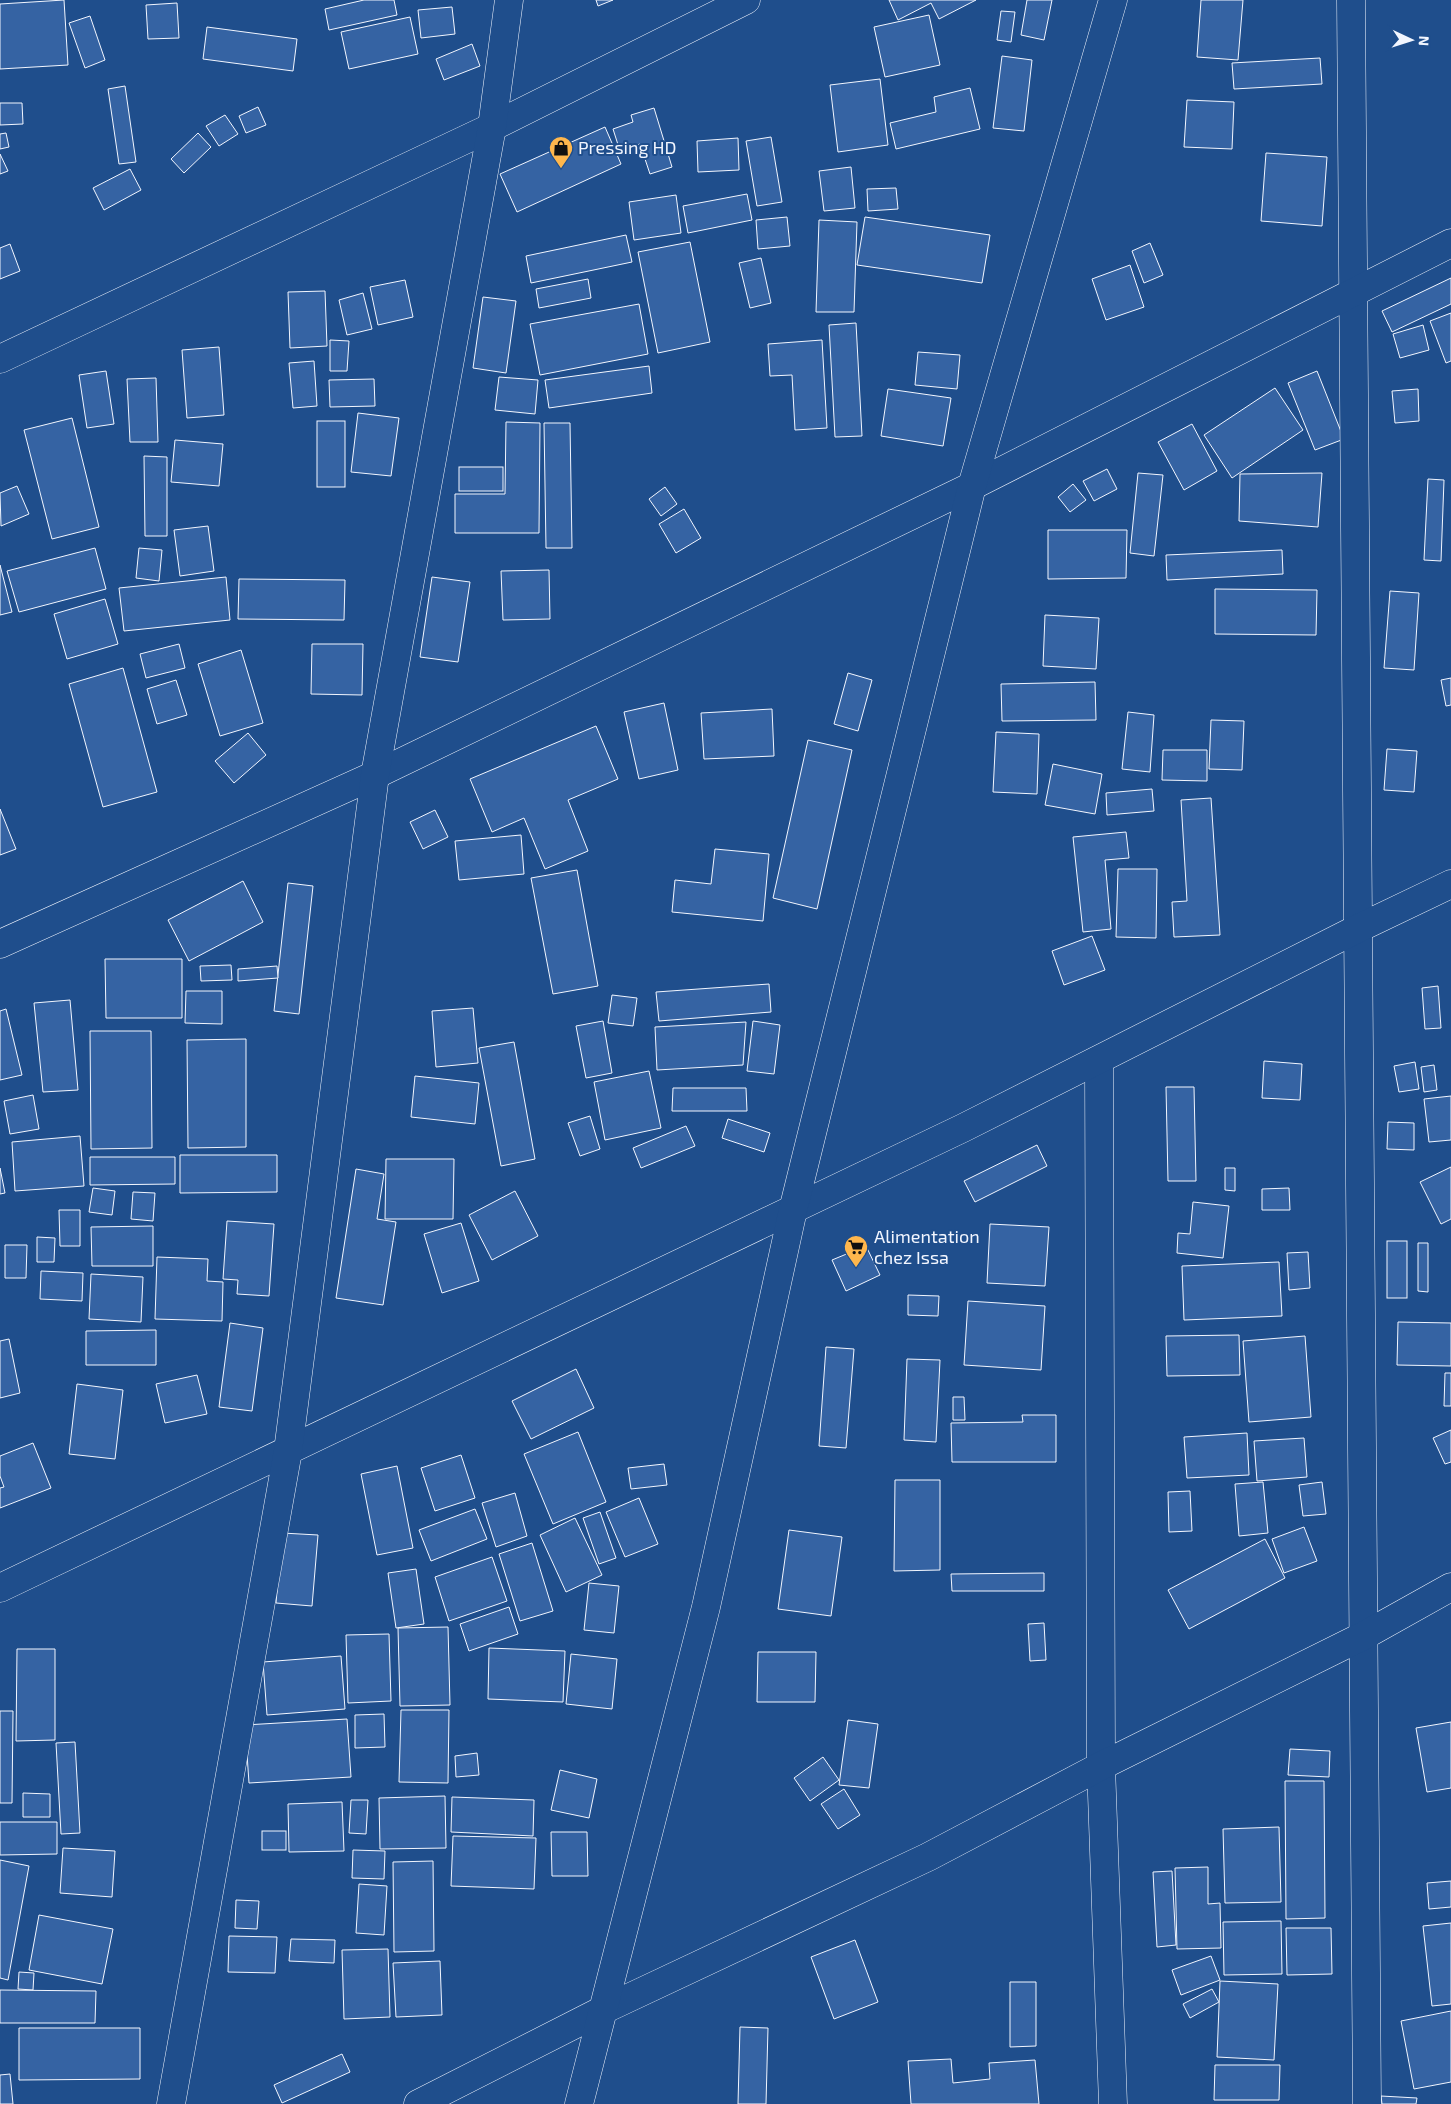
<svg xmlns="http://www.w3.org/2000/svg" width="1451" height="2104" viewBox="0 0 1451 2104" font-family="'Exo 2',sans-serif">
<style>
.building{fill:#3563a3;stroke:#f2f6ff}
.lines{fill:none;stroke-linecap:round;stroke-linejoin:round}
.minor-casing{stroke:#f2f6ff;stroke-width:29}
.minor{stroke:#1f4e8c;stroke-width:28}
.labels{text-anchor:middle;stroke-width:4;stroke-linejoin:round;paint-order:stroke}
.poi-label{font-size:18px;fill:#f2f6ff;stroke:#1f4e8c;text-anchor:start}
</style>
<rect width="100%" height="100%" fill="#1f4e8c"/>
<g class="building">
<path d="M64,0L68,65L0,69V4Z"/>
<path d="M364,0H394L397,15L329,30L325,9Z"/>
<path d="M596,0H613L598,6Z"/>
<path d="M889,0H976L939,19L931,3L898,20Z"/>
<path d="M1027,0H1052L1044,40L1021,35Z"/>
<path d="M1201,0H1243L1238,60L1197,57Z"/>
<path d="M177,3L179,38L148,39L146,5Z"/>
<path d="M452,7L455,34L421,38L418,10Z"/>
<path d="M1001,11L1015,12L1011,42L997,40Z"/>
<path d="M929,15L940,65L885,77L874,27Z"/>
<path d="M90,16L105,60L85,68L69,23Z"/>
<path d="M410,17L418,54L349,69L341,32Z"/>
<path d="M207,27L297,39L293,71L203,59Z"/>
<path d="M472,44L480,66L444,80L436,59Z"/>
<path d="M1002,56L1032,60L1024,131L993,128Z"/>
<path d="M1320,58L1322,84L1234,89L1232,63Z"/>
<path d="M880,79L888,145L838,152L830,85Z"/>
<path d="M125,86L136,162L119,164L108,89Z"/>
<path d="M970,88L980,129L896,149L890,123L936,112L934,97Z"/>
<path d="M1187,100L1234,102L1232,149L1184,147Z"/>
<path d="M0,103H22L23,124L0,125Z"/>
<path d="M258,107L266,125L246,133L239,116Z"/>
<path d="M654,108L672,167L650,174L640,144L620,151L613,129L633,122L631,115Z"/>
<path d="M225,115L238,134L219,146L206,126Z"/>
<path d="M605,127L621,164L517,212L500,174Z"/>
<path d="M6,133L9,147L0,149V134Z"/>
<path d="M198,133L211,147L184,173L171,159Z"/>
<path d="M771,137L782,202L757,206L746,141Z"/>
<path d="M738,138L739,170L698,172L697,141Z"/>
<path d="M1266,153L1327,157L1322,226L1261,221Z"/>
<path d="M0,154L8,171L0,174Z"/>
<path d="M851,167L855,208L824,211L819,171Z"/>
<path d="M130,169L141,190L104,210L93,188Z"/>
<path d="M896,188L898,209L868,211L867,189Z"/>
<path d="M747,194L752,220L688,233L683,206Z"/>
<path d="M676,195L681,233L634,240L629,202Z"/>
<path d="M787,217L790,246L758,249L756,220Z"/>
<path d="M865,217L990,235L982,283L857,265Z"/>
<path d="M819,220L857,222L854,312H816Z"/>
<path d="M626,235L632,262L531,283L526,256Z"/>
<path d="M690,242L710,342L658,353L638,252Z"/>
<path d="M1150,243L1163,275L1144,283L1132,251Z"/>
<path d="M10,244L20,271L0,279V248Z"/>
<path d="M761,258L771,303L750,308L739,263Z"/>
<path d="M1130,265L1144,307L1106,320L1092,279Z"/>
<path d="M1451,278V304L1392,332L1382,311Z"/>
<path d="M588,279L591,298L539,308L536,289Z"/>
<path d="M405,280L413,317L378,325L370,287Z"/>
<path d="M325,291L327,346L290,348L288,292Z"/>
<path d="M363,293L372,329L347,335L339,300Z"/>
<path d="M483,297L516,301L506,373L473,368Z"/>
<path d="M639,304L648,354L540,375L530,324Z"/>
<path d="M1451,313V361L1446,363L1430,321Z"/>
<path d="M856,323L862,436L835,437L829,325Z"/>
<path d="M1423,325L1429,350L1400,358L1393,334Z"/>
<path d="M330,340L349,341L347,371H330Z"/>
<path d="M822,340L827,428L795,430L792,375L770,376L768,344Z"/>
<path d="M219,347L224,415L187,418L182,350Z"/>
<path d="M918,352L960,355L957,389L915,385Z"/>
<path d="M314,361L317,406L293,408L289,363Z"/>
<path d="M649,366L652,393L549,408L545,380Z"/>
<path d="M106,371L114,424L87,428L79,375Z"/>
<path d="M1317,371L1344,439L1315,450L1288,383Z"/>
<path d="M499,377L538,380L535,414L495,410Z"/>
<path d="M156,378L158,442H130L127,379Z"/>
<path d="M374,379L375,406L330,407L329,380Z"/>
<path d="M1275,388L1303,430L1232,478L1204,435Z"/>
<path d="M888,389L951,398L943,446L881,436Z"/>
<path d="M1418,389L1419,421L1395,423L1392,391Z"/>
<path d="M358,413L399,418L391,476L351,472Z"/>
<path d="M72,418L99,527L52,539L24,430Z"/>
<rect x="317" y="421" width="28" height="66"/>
<path d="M506,422L540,423L539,533H455V494H505Z"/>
<path d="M544,423H570L572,548H546Z"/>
<path d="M1192,424L1217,471L1184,490L1158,442Z"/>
<path d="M175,440L223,444L219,486L171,482Z"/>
<path d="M144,456L167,457V536H145Z"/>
<rect x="459" y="467" width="44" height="24"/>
<path d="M1107,469L1117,489L1094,501L1083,481Z"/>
<path d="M1138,473L1163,475L1154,556L1130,553Z"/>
<path d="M1322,473L1318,527L1239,521L1240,474Z"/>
<path d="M1428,479L1444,480L1441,561L1424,560Z"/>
<path d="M1073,484L1086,500L1070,512L1058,497Z"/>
<path d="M17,486L29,514L1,526L0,493Z"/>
<path d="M665,487L677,504L661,516L649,499Z"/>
<path d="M684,509L701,538L676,553L659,524Z"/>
<path d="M208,526L214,571L180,576L174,530Z"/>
<path d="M1048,530H1127L1126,578L1048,579Z"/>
<path d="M95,548L106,589L19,612L7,571Z"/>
<path d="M139,548L162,550L159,581L136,578Z"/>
<path d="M1282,550L1283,574L1167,580L1166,555Z"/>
<path d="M0,565L12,612L0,615Z"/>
<path d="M549,570L550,619L503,620L501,571Z"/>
<path d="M226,577L230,620L124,631L119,588Z"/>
<path d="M432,577L470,582L458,662L420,657Z"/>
<path d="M239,579L345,580L344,620L238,619Z"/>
<path d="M1215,589L1317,590L1316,635L1215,634Z"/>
<path d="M1390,591L1419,593L1414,670L1384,668Z"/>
<path d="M105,599L118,644L67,659L54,614Z"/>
<path d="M1045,615L1099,618L1096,669L1043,666Z"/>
<path d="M179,644L185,668L146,678L140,654Z"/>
<path d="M312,644H363L362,695L311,694Z"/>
<path d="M241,650L263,723L220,736L198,664Z"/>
<path d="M123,668L157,792L103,807L69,684Z"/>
<path d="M848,673L872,680L858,731L834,724Z"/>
<path d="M1451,678V705L1446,706L1441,680Z"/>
<path d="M176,680L187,715L157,724L147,689Z"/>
<path d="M1095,682L1096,720L1002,721L1001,684Z"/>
<path d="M664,703L678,770L639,779L624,712Z"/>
<path d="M772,709L774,756L704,759L701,713Z"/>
<path d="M1128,712L1154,715L1150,772L1122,769Z"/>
<path d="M1211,720L1244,721L1242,770L1209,769Z"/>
<path d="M596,726L618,779L568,800L588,851L545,869L524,818L492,832L470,779Z"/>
<path d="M996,732L1039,734L1037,794L993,792Z"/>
<path d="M248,733L266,755L234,783L215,761Z"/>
<path d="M808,740L852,750L817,909L773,898Z"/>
<path d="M1387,749L1417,751L1414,792L1384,790Z"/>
<path d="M1163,750H1207V781L1162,780Z"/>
<path d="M1053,764L1102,774L1095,814L1045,805Z"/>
<path d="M1152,789L1154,811L1107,815L1106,793Z"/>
<path d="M1211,798L1220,935L1174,937L1172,902L1187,901L1181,800Z"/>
<path d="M0,809L16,849L0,855Z"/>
<path d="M435,810L448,837L423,849L410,822Z"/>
<path d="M1126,832L1129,858L1105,860L1111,929L1083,932L1073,837Z"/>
<path d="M521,835L524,874L459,880L455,841Z"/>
<path d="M715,849L769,854L763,921L672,912L675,880L711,884Z"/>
<path d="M1118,869H1157L1156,938L1116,937Z"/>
<path d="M577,870L598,986L553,994L531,878Z"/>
<path d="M243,881L263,922L189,961L168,920Z"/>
<path d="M288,883L313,886L299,1014L274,1011Z"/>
<path d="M1092,936L1105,970L1064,985L1052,951Z"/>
<path d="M105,959H182V1018H106Z"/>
<path d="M231,965L232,980L201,981L200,966Z"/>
<path d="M277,966L278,978L238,981V969Z"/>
<path d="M769,984L771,1012L659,1021L656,992Z"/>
<path d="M1438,986L1441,1028L1425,1029L1422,988Z"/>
<path d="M186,991H222V1024L185,1023Z"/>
<path d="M612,995L637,998L633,1026L608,1023Z"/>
<path d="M70,1000L78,1090L43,1092L34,1003Z"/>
<path d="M473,1008L478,1063L436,1067L432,1011Z"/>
<path d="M6,1009L22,1075L0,1080V1011Z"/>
<path d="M603,1021L612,1073L586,1078L576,1026Z"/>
<path d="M753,1021L780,1025L774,1074L747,1071Z"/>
<path d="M746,1022L743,1065L657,1070L655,1027Z"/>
<path d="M90,1031H151L152,1148L91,1149Z"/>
<path d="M246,1039V1147L188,1148L187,1040Z"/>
<path d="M514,1042L535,1159L501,1166L479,1048Z"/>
<path d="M1264,1061L1302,1064L1300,1100L1262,1098Z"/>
<path d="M1415,1062L1419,1089L1399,1092L1394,1066Z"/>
<path d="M1434,1065L1437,1090L1424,1092L1421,1067Z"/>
<path d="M649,1071L661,1128L605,1140L594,1082Z"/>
<path d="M415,1076L479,1083L475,1124L411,1117Z"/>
<path d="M1166,1087H1194L1196,1181H1168Z"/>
<path d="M673,1088H746L747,1111H672Z"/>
<path d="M33,1095L39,1129L10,1134L4,1101Z"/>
<path d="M1451,1096V1140L1429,1142L1424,1099Z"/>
<path d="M590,1116L600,1149L580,1156L568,1123Z"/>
<path d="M728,1119L770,1133L764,1152L722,1138Z"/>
<path d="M1388,1122L1414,1123V1150L1387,1149Z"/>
<path d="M686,1126L695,1146L641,1168L633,1148Z"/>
<path d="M80,1136L84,1186L15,1191L12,1142Z"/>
<path d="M1037,1145L1047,1166L975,1202L964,1181Z"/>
<path d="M180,1155H277V1192L180,1193Z"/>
<path d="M90,1157H175V1184L90,1185Z"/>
<path d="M386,1159H454L453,1219H385Z"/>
<path d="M1451,1167V1219L1441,1224L1420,1182Z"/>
<path d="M0,1168L5,1193L0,1194Z"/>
<path d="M1225,1168H1235V1191L1225,1190Z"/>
<path d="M356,1169L384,1174L377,1219L396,1222L383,1305L336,1298Z"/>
<path d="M93,1188L115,1191L112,1215L89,1212Z"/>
<path d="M1289,1188L1290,1210H1262V1189Z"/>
<path d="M515,1191L538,1236L492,1260L469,1215Z"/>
<path d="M133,1192L155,1193L153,1221L131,1219Z"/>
<path d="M1193,1202L1229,1206L1223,1258L1177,1253L1178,1233L1190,1234Z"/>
<path d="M59,1210H80V1246H60Z"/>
<path d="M227,1221L274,1224L269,1296L237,1294L238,1280L223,1279Z"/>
<path d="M461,1223L479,1281L442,1293L424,1234Z"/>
<path d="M990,1224L1049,1227L1045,1286L987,1283Z"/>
<path d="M153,1226V1266H92L91,1227Z"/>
<path d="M37,1237L55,1238L54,1262H37Z"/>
<rect x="1387" y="1241" width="20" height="57"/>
<path d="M1418,1243H1428V1292L1418,1291Z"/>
<path d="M5,1245H27L26,1278H5Z"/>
<path d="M866,1246L880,1275L846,1291L832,1260Z"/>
<path d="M1308,1252L1310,1288L1289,1290L1287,1253Z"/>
<path d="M157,1257L208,1259L207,1281L223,1282L222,1321L155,1319Z"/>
<path d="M1279,1262L1282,1316L1184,1320L1182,1266Z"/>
<path d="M41,1271L83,1273L82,1301L40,1299Z"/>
<path d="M91,1274L143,1277L141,1322L89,1319Z"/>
<path d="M908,1295L939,1296L938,1316L908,1315Z"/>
<path d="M968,1301L1045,1306L1041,1370L964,1365Z"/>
<path d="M1398,1322L1451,1323V1366L1397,1365Z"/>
<path d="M230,1323L263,1328L252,1411L219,1407Z"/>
<path d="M156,1330V1365H86V1331Z"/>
<path d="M1239,1335L1240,1375L1167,1376L1166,1336Z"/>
<path d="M1305,1336L1311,1417L1249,1422L1243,1341Z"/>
<path d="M9,1339L20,1393L0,1398V1341Z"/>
<path d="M826,1347L854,1349L846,1448L819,1446Z"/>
<path d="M907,1359L940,1360L936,1442L904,1440Z"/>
<path d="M576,1369L594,1408L531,1439L512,1401Z"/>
<path d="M1445,1373H1451V1406H1444Z"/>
<path d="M197,1375L207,1414L165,1423L156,1384Z"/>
<path d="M77,1384L123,1390L115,1459L69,1454Z"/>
<path d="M953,1397H964L965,1420H953Z"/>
<path d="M1022,1415H1056V1462H952L951,1423L1023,1422Z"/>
<path d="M1451,1430V1462L1445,1464L1433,1438Z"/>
<path d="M578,1432L606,1502L553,1524L524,1454Z"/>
<path d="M1247,1433L1249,1475L1187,1478L1184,1437Z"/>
<path d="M1304,1438L1307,1477L1257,1481L1254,1441Z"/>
<path d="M33,1443L51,1488L0,1508V1488L4,1487L0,1476V1456Z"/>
<path d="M461,1455L475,1498L435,1511L421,1468Z"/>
<path d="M664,1464L667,1485L631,1489L628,1468Z"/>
<path d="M397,1466L413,1548L377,1555L361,1474Z"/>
<path d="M895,1480H940V1570L894,1571Z"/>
<path d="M1263,1482L1268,1533L1239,1536L1235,1484Z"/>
<path d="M1322,1482L1326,1514L1303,1516L1299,1485Z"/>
<path d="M1190,1491L1192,1531L1169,1532L1168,1492Z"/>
<path d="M515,1493L527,1536L496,1547L482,1503Z"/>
<path d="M639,1498L658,1544L625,1557L606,1512Z"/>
<path d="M475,1509L487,1539L431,1561L419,1530Z"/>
<path d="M600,1512L616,1558L599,1564L583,1518Z"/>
<path d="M575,1518L602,1575L566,1592L540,1535Z"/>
<path d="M1304,1527L1317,1561L1284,1573L1272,1539Z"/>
<path d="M789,1530L842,1537L831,1616L778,1609Z"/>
<path d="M282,1533L318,1535L312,1606L276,1603Z"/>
<path d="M1265,1539L1285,1578L1189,1629L1168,1590Z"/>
<path d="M532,1543L553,1611L520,1621L499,1554Z"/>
<path d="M492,1557L507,1601L449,1621L435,1577Z"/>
<path d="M416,1569L424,1624L396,1628L388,1573Z"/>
<path d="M1044,1573V1591H952L951,1574Z"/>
<path d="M589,1583L619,1586L614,1633L584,1630Z"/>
<path d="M509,1607L518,1634L469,1651L460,1624Z"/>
<path d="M1044,1623L1046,1660L1030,1661L1028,1624Z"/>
<path d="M448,1627L450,1705L400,1706L398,1628Z"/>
<path d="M389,1634L391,1701L348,1703L346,1635Z"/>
<path d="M489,1648L565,1651L563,1702L488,1699Z"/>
<path d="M17,1649H55V1740L16,1741Z"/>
<path d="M758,1652H816L815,1702H757Z"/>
<path d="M571,1654L617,1659L612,1709L566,1704Z"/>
<path d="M341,1656L345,1709L267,1715L263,1662Z"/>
<path d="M401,1710H449L448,1783L399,1782Z"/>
<path d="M0,1711H13L12,1803H0Z"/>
<path d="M384,1714L385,1747L355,1748V1715Z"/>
<path d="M347,1719L351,1777L249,1783L245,1725Z"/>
<path d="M848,1720L878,1724L869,1788L839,1785Z"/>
<path d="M1451,1722V1788L1427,1792L1416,1728Z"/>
<path d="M75,1742L80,1833L61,1834L56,1743Z"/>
<path d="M1290,1749L1330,1751L1329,1777L1288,1775Z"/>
<path d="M477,1753L479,1775L456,1777L455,1756Z"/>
<path d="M823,1757L839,1780L810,1801L794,1778Z"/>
<path d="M560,1770L597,1779L589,1818L551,1810Z"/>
<path d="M1285,1781H1324L1325,1918L1286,1919Z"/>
<path d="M844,1789L860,1815L838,1829L821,1804Z"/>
<path d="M23,1793L50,1794V1817H23Z"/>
<path d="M445,1796L446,1848L380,1849L379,1798Z"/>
<path d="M452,1797L534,1800L533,1836L451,1832Z"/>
<path d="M351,1800H368L366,1834L349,1833Z"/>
<path d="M342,1802L344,1851L289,1852L288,1804Z"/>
<path d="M0,1822H57V1854L0,1855Z"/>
<path d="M1279,1827L1281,1902L1225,1903L1223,1829Z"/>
<rect x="262" y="1831" width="24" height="19"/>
<path d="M551,1832H587L588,1876H552Z"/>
<path d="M453,1836L536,1838L534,1889L451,1886Z"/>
<path d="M63,1848L115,1851L112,1897L60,1893Z"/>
<path d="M353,1850L385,1851L384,1879L352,1878Z"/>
<path d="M0,1860L29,1866L8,1980L0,1978Z"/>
<path d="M433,1861L434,1951L394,1952L393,1862Z"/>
<path d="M1208,1867V1904L1220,1903L1221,1948L1177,1949L1175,1868Z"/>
<path d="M1172,1871L1176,1945L1157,1947L1153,1872Z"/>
<path d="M1451,1881V1907L1429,1909L1427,1883Z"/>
<path d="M359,1884L387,1886L384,1935L356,1933Z"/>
<path d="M236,1900L259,1901L257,1929L235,1928Z"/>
<path d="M39,1915L113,1929L102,1984L29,1970Z"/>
<path d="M1281,1921L1282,1974L1224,1975L1223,1922Z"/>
<path d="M1451,1923V2004L1432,2006L1423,1926Z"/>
<path d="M1286,1928H1331L1332,1974L1287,1975Z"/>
<path d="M229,1936L277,1937L275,1973L228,1972Z"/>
<path d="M291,1939L335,1940L334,1963L289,1961Z"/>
<path d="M855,1940L878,2002L834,2019L811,1957Z"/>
<path d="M388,1949L390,2017L344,2019L342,1950Z"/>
<path d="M1211,1956L1220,1980L1181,1995L1172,1970Z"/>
<path d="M440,1961L442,2015L396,2017L393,1963Z"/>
<path d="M19,1972L34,1973L33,1990L18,1989Z"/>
<path d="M1220,1981L1278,1984L1274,2060L1217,2057Z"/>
<path d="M1010,1982H1036V2046L1010,2047Z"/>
<path d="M1212,1989L1219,2002L1190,2018L1183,2004Z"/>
<path d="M0,1990L96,1991L95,2023H0Z"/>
<path d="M1451,2011V2082L1414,2089L1401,2021Z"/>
<path d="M740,2027L768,2028L766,2104H738Z"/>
<path d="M19,2028H140V2079L19,2080Z"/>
<path d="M342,2054L350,2072L282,2103L274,2085Z"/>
<path d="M951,2059L953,2083L990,2079L989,2063L1035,2060L1039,2104H911L908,2061Z"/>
<path d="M1215,2065H1280L1279,2100H1214Z"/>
<path d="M10,2074L13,2104H0V2075Z"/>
<path d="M1381,2096L1417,2098L1416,2104H1382Z"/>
</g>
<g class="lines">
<g class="minor-casing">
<g id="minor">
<path d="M1351,0C1353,701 1365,1403 1367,2104"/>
<path d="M0,359L492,127L746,0"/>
<path d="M0,944L375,775L972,486L1451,243"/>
<path d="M1099,1060L1101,1766L1113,2104"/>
<path d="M0,1588L963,1128L1359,928L1451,884"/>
<path d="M171,2104L288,1451L375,775L492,127L509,0"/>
<path d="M418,2104L603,2010L928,1857L1101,1766L1365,1635L1451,1587"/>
<path d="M579,2104L706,1607L793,1210L972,486L1113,0"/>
</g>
</g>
<use href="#minor" class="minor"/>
</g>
<defs>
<g id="shop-pin" transform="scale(1.25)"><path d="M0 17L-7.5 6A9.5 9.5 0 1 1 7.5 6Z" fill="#ffb74d" stroke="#1f4e8c"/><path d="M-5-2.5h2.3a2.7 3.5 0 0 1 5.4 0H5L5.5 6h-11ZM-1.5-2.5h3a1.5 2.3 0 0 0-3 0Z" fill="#111"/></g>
<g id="supermarket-pin" transform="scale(1.25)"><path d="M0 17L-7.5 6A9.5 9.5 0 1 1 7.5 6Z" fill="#ffb74d" stroke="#1f4e8c"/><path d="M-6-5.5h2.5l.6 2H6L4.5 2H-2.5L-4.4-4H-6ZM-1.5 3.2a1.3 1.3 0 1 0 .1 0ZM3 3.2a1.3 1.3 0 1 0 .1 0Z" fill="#111"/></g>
</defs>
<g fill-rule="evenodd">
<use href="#shop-pin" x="561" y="148"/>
<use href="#supermarket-pin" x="856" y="1247"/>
</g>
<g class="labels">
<g class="poi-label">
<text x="578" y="154">Pressing HD</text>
<text x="874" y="1243">Alimentation<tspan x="874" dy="21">chez Issa</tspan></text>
</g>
</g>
<g transform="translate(1411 40) rotate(94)" stroke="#1f4e8c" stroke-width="4" paint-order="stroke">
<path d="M0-4L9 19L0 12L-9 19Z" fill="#f2f6ff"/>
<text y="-8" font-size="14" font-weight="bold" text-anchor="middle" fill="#f2f6ff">N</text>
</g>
</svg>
